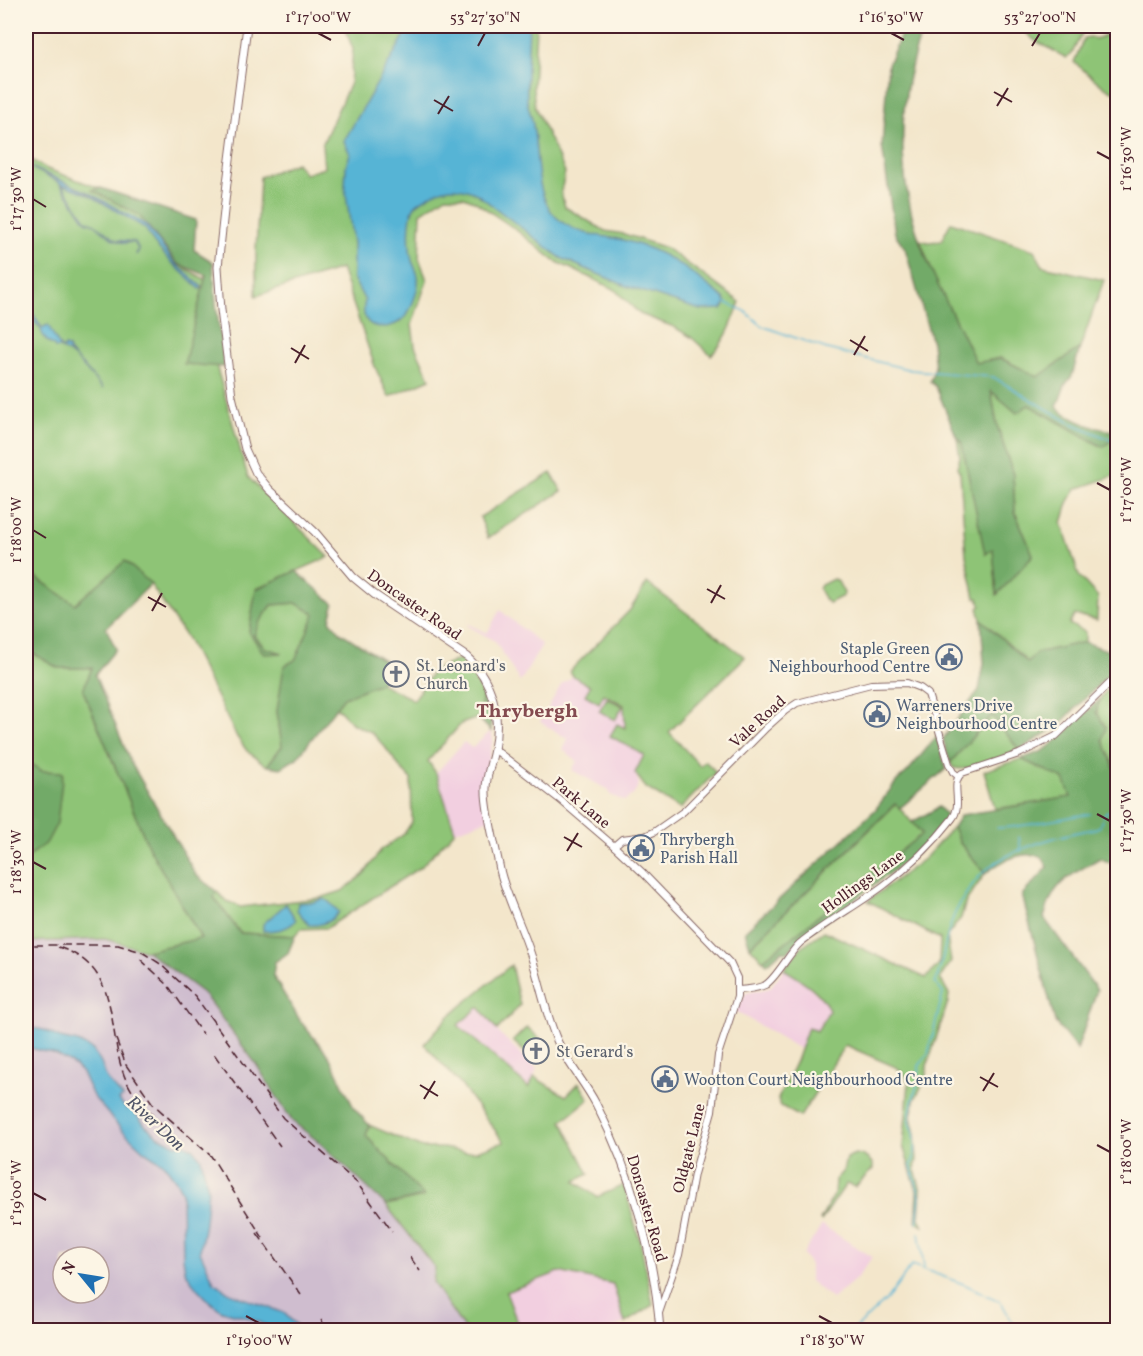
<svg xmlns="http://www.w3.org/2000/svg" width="1143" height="1356" viewBox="0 0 1143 1356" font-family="Vollkorn,serif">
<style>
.built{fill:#f2cfe0}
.industrial{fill:#cfbdcf;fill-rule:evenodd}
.green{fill:#8ec476;stroke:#6c7250;stroke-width:1.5}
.forest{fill:#72aa67;stroke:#5e6449;stroke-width:1.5}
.water{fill:#57b4d5;stroke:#506a80;stroke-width:1.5}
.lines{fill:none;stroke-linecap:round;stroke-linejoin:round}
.stream{stroke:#57b4d5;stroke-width:1.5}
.secondary-casing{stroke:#856563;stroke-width:8}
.primary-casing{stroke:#856563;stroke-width:9}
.secondary{stroke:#fff;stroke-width:6}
.primary{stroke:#fff;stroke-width:7}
.rail{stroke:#4a1f2b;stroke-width:1.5;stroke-dasharray:9 4.5;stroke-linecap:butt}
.ticks{fill:none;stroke:#4a1f2b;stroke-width:2}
.labels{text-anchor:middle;stroke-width:4.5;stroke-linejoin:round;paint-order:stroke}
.street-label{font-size:16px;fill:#4a1f2b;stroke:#fcf5e5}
.service-label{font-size:16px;fill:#4e5e75;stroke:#fcf5e5;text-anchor:start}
.worship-label{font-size:16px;fill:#5b616d;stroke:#fcf5e5;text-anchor:start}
.water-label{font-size:18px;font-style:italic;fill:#4f5366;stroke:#fcf5e5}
.quarter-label{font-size:20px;font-weight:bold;fill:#844b50;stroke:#fcf5e5}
.neatline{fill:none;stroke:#4a1f2b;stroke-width:2}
.ticks-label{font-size:15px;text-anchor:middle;fill:#4a1f2b}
</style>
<rect width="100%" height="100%" fill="#fcf5e5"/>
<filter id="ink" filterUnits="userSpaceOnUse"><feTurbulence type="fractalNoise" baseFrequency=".0167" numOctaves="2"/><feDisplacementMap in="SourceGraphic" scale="12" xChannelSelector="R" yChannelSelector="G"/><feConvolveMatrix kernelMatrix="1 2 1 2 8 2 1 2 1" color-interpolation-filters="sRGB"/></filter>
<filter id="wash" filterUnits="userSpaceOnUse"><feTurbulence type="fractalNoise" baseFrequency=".008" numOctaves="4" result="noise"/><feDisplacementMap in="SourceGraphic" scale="24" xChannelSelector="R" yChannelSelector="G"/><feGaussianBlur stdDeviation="1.35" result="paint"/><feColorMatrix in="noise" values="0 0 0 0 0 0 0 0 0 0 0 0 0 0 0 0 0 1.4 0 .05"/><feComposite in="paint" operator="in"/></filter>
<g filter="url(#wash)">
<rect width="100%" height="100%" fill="#f3e6cb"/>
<g class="built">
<path d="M500,610L542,645L520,682L495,641L468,626V624L487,633Z"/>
<path d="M573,676L624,705L626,728L644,755L635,773L639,784L634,794L624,801L610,795L608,790L572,770L577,761L563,749L568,739L540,722L561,685Z"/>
<path d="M491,731L493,739L483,789L489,819L455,831L436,773L464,742L472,748Z"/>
<path d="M784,969L804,982L827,1004L830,1011L817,1032L808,1027L800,1049L735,1011L746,993L770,988Z"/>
<path d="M479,1006L497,1031L537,1069L530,1088L458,1025Z"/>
<path d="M822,1225L872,1257L857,1278L832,1299L810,1281V1265L803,1254Z"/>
<path d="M559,1272L613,1284L625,1323L606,1330H520L506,1292Z"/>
</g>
<path class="industrial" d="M105,939L147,951L203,993L256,1064L292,1121L319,1142L386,1205L435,1268L433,1283L465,1330H26V942ZM63,1257H99V1293H63Z"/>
<g class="green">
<path d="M344,26H536L533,89L535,107L565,172L561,192L565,207L605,231L624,234L666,248L740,302C732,323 727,340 711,355L691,337L674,327L640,314L614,289L555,261L515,229L474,201L464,197L446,196L421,213L419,258L427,280L412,325L415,346L430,379L389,397L375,367L341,269L256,296V250L260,177L296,163L305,174L324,168L322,145L350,83L353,49Z"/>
<path d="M1019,26H1086L1071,55L1066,58L1034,40Z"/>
<path d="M1108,34C1121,49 1118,74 1117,93L1104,87L1074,62L1084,38L1090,37L1096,39Z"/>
<path d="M26,157L47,169L175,215L178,264L208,281L215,361L248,477L329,557L256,589L249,632L265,648L254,635L259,623L272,605L296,603L315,614L277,711L282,746L267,766L247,751L237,737L187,639L151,585L125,562L75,604L34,576L26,558Z"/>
<path d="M951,222L1034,250L1043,266L1104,280L1080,348L1038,377L1001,358L976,364L935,279L920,240L928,242L941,241Z"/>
<path d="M991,390L1029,405L1103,447L1117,436V475L1076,489L1068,503L1062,523L1079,576L1098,597L1097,620L1075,615L1069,624L1085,632V642L1037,653L1029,663L981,619L978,608L981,606L978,598H975L966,556L960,473L957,467L960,457L957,438L961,440L986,554L993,548L997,594L1033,555L1015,512L1013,475L997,425Z"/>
<path d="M551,473L562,491L488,538L480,517Z"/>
<path d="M833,579L837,580L844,593L843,596L829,603L825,600L819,589L821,585Z"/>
<path d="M647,583L745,657L669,732L700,766L705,761L716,772L680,809L646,788L635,773L644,755L610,736L617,724L625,728L624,705L604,694L599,703L585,695L590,686L573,676L570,671L630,610Z"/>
<path d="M26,649L58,668H92L83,690L149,848L201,938L147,951L105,939L26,942V859L47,842L63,773L42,771L26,761Z"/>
<path d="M462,658L483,695L478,718L461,724L428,761L436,773L455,831L422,866L327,928L301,929L295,936L240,933L213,897L216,891L227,901L240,907L320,898L342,891L364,874L381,850L404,834L412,822L411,779L402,770L385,747L371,732L353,724L336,707L344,697L380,683L414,700L433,671Z"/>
<path d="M1117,679V769H1115C1107,749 1089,717 1101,697C1105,691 1112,685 1117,679Z"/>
<path d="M607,698L623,706L615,720L599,711Z"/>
<path d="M992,715L1019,750C1002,757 972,772 954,768L950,763Z"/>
<path d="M1021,759L1064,779L1072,797L995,809L984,771Z"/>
<path d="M896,804L922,834L763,960L750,947Z"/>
<path d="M953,827L960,843L985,874L966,901L961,918L947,936L951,962L940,978L949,994L948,1002L927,1066V1076L914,1101L911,1117L915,1133L917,1160L915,1169L921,1191L919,1218L923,1226L916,1222L918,1194L903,1146L909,1082L898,1068L845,1045L800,1117L781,1106L778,1099L796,1061L808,1027L817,1031L829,1011C823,992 800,979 784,969L802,946L824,931L926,978L939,964L940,939L868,901L925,858Z"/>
<path d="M511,965L520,1005L497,1030L479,1007L458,1025L529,1088L534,1077L566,1096L579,1083L589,1099L562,1121L589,1174L575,1181L597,1197L624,1185L641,1245L653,1305L625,1323L613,1284L559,1272L506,1292L520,1330H465L433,1283L435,1268L386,1205L424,1197L366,1136L369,1125L422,1148H443L465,1152L476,1151L504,1142L461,1085L424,1044L450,1015Z"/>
<path d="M527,1027L541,1040L527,1054L513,1041Z"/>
<path d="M855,1154C863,1154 868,1158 873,1164V1169L855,1187L846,1184L821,1221L820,1220L834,1195L835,1180L843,1171L846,1158Z"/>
</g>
<g class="forest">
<path d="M905,26H924C897,95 896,172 920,242C935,284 958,323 976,363L1000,358L1038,377L1080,348L1072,376L1065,385L1057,407C1072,421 1097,430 1117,431V436L1103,447L1029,405L1017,413L991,391L997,425L1013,475L1015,512L1033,555L997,595L993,549L985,554L961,440L957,438L936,387L930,381L935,367L932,343L905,248L895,234L882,146L888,64Z"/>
<path d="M101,188L196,220L194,250L213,262L216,304L224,367L184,364L206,275L178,264L139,215L92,190Z"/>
<path d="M26,558L34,576L75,604L125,561L151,584L106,628L116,649L95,675L131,763L196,875L216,891L214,897L240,933L295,936L288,953L275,962L273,976L301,1022L329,1056L354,1108L369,1125L366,1136L424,1196L386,1205L319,1142L292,1121L256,1064L203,993L147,951L201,938L149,848L83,690L92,668H58L26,649Z"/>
<path d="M296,571L334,604L330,620L340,632L394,667L380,683L344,697L297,758L281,768L267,766L282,746L277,711L284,666L295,660L315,614L296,603L272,605L259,623L254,635L265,648L283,653L264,654L249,632L256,589Z"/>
<path d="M981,619L1028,663L1036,653L1085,642L1117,654V666L1056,728L1019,750L992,715L950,763L943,739L979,690L984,664Z"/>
<path d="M483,695L491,713V731L478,718Z"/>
<path d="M1101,698L1096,712L1106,727L1103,740L1115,769H1117V866L1100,858C1069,877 1054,880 1044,918L1097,990L1077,1050L1055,1022L1022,895L1048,867C1046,865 1045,861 1043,859C1027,847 997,863 985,874L960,843L953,827L961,815L1071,797L1064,779L1021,759L1043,751L1060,738Z"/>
<path d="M937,736L946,769L900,808L895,804L750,947L745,931L875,810L896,782L908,771Z"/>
<path d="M26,761L42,771L63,772L57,823L47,842L26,859Z"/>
<path d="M939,807L949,818L918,852L796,943L788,952L782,951L767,964L763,960L922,834L912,822Z"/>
</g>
<g class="water">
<path d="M410,26H529C528,50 526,74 527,98C527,107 532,116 533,125C539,156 533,202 562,222C586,238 602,234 627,241C669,252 691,272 724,298L726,303L722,309L700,310L626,286L561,258L477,194C463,187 449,185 434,193C428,197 419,201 415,206C407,217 409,248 412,261C414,267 418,272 418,278C419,289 413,304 408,313C395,334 356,333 365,301L353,278V243L345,187L346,166L350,154L344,141Z"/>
<path d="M26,165L90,193L146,225L174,262L202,287L200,289L171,262L154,243L145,228L88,194L62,184L86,220L95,224L116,240L135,242L139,250L136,255L138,249L134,242L124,243L113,239L95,224L86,221L59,182Z"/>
<path d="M26,303L42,328L48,325L60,347L63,349L65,346L68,347L69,351L103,389C90,375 71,347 55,348L53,345C47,343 41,334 41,328L36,324Z"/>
<path d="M323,899L328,901L339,912C331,922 322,926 309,925L297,910L298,903L314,902Z"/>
<path d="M286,904L296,920C288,930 275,931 263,931V924Z"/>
<path d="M26,1027L44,1030L60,1038L78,1042L93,1050L101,1063L107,1079L123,1097L119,1100L127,1110L130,1107L145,1125L158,1136L176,1145L184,1144L193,1148L201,1158L208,1188L205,1223L200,1251L214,1282L230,1293L284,1313L301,1330H276L249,1318L222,1311L209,1301L195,1286L185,1271L183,1257L182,1192L175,1179L164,1164L144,1151L121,1129L93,1096L82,1073L74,1065L57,1055L26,1047Z"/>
</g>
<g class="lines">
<g class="stream">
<path d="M726,303L745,311L762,326L827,349L911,370L993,377L1069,422L1118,443"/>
<path d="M1103,817L1106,812L1118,810"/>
<path d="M997,828C1028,827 1058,818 1090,814"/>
<path d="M1019,837L1021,851"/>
<path d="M917,1223L920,1196L911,1166C916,1156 916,1144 914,1133C913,1129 910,1125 910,1120C909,1101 921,1084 919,1066L928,1054L943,993L935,983C945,960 944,936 955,913C962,898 975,879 987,869C1012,848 1063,834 1094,829L1099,827L1102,820"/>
<path d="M919,1233L924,1267"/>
<path d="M854,1330L888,1298L912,1265L966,1285L1001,1302L1013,1323L1024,1330"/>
</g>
</g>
</g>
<g filter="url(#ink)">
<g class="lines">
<g class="secondary-casing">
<g id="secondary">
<path d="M494,749L559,799L614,846L643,873L730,963L737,978V997L718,1055L712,1111L694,1174L679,1255L659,1313"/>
<path d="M614,846L622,839L645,836L654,832L684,811L766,728L785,711L797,703L871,684L907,683L920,688L928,694L949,764L953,772L958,776"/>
<path d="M739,990C747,989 757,989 765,985C776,979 789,953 800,943C826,922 856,906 883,886C909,867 932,845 952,819C964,804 949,783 962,773L1019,754L1056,736L1118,675"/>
</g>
</g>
<g class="primary-casing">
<path id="primary" d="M247,26L227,183L218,267L221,310L232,396L245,449L256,473L269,489L315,532L353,577L375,595L467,657C493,680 501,716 494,749C492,762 486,775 486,789C485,809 496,848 500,870C507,899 522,926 531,955C540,983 545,1011 556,1038C566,1062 584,1081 596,1104C632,1174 654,1253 660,1330"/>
</g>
<use href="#secondary" class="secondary"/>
<use href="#primary" class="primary"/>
<g class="rail">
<path d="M34,945H118L142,952L159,963L195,996L283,1118L357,1183L392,1231"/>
<path d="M58,947C130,970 101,1043 132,1091"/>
<path d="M140,959L167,984L203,1035"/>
<path d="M116,1039L126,1065L153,1104L211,1156L263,1238"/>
<path d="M214,1054L280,1146"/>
<path d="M138,1099L165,1129"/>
<path d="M257,1233L301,1295"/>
<path d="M410,1257L420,1271"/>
<path d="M321,1320L326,1327"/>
</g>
</g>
</g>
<path class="ticks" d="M318,33L331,40M891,33L904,40M478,46L485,33M1032,46L1040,33M994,92L1012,102M434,100L453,111M997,106L1008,88M438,114L449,96M1097,152L1110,159M33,199L46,207M850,340L868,351M291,348L309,359M854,355L865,336M295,363L305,345M1097,483L1110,490M33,530L46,538M707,589L725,599M148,597L166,607M711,603L721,585M152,611L162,593M1097,814L1110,821M564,837L582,847M567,851L578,833M33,862L46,869M980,1077L998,1087M420,1085L438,1096M983,1091L994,1073M424,1099L435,1081M1097,1145L1110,1152M33,1193L46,1200M246,1316L259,1323M819,1316L832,1323"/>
<defs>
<g id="civic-ring" transform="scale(1.35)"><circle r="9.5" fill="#fcf5e5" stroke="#5c6f8a" stroke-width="1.5"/><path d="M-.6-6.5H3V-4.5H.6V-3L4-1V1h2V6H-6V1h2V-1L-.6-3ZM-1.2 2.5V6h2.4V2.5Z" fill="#5c6f8a"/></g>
<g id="church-ring" transform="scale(1.35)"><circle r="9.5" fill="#fcf5e5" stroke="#6b7280" stroke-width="1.5"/><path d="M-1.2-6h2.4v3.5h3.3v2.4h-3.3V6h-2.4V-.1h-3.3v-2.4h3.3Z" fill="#6b7280"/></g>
</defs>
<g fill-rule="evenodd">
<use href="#civic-ring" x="949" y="657"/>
<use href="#church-ring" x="396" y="674"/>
<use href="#civic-ring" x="877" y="714"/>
<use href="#civic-ring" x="641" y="848"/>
<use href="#church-ring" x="536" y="1051"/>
<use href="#civic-ring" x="665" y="1079"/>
</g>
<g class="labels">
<g class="street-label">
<text transform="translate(415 604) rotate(35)" y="6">Doncaster Road</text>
<text transform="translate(757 721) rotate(-42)" y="6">Vale Road</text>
<text transform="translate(582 802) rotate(40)" y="6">Park Lane</text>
<text transform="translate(862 881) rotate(-36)" y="6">Hollings Lane</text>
<text transform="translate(688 1148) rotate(-76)" y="6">Oldgate Lane</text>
<text transform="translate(648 1208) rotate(74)" y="6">Doncaster Road</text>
</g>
<g class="service-label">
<text x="930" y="654" text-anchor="end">Staple Green<tspan x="930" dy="18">Neighbourhood Centre</tspan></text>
<text x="896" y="711">Warreners Drive<tspan x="896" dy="18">Neighbourhood Centre</tspan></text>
<text x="660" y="845">Thrybergh<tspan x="660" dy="18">Parish Hall</tspan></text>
<text x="684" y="1085">Wootton Court Neighbourhood Centre</text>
</g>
<g class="worship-label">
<text x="416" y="671">St. Leonard's<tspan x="416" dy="18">Church</tspan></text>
<text x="556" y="1057">St Gerard's</text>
</g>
<g class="water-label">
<text transform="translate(156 1123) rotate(43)" y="6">River Don</text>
</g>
<g class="quarter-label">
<text x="527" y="717">Thrybergh</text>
</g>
</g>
<rect width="1143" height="1356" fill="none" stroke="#fcf5e5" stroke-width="66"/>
<g transform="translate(81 1275) rotate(300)"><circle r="28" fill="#fcf5e5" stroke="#b59f9b" stroke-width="1.5"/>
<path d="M0-4.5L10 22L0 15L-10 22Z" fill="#1f6fb2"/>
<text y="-9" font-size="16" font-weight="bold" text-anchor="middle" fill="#4a1f2b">N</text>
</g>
<rect x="33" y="33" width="1077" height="1290" class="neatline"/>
<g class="ticks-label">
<text x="318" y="22">1°17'00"W</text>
<text x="485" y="22">53°27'30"N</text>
<text x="891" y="22">1°16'30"W</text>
<text x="1040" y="22">53°27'00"N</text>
<text transform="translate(1126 159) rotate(-90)" y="5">1°16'30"W</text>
<text transform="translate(16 199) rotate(-90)" y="5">1°17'30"W</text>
<text transform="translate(1126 490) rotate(-90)" y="5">1°17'00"W</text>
<text transform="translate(16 530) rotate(-90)" y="5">1°18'00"W</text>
<text transform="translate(1126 821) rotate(-90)" y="5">1°17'30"W</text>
<text transform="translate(16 862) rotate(-90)" y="5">1°18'30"W</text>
<text transform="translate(1126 1152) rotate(-90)" y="5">1°18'00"W</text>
<text transform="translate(16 1193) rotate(-90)" y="5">1°19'00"W</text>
<text x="259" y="1345">1°19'00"W</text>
<text x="832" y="1345">1°18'30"W</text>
</g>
</svg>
